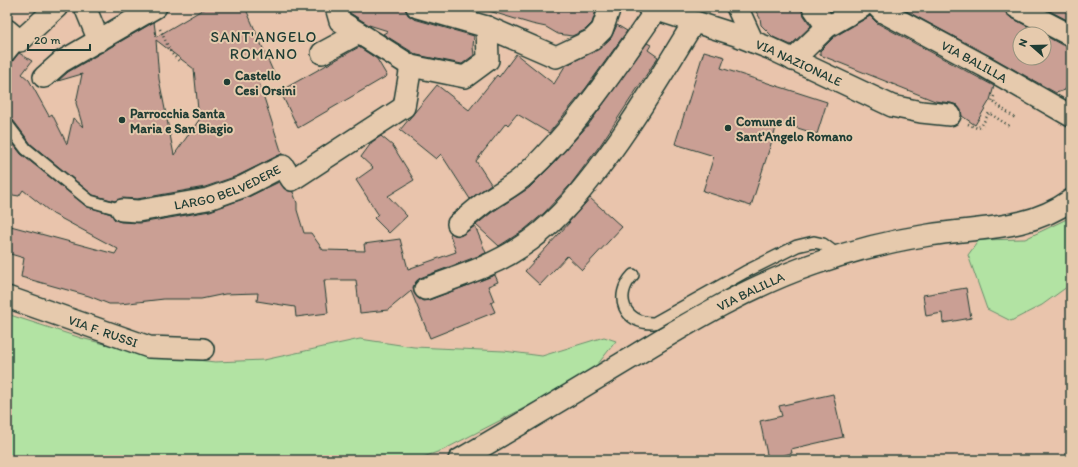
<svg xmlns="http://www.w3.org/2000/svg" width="1078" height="467" viewBox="0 0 1078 467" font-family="Itim,sans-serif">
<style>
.green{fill:#b2e3a3;stroke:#68906c}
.building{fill:#ca9f94;stroke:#1f3d34;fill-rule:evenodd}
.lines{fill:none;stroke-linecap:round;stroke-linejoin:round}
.lane-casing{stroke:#1f3d34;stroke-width:14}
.street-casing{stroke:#1f3d34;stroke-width:24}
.path{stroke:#1f3d34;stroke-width:2.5;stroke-dasharray:1 3;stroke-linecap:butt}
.lane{stroke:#e6caad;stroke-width:11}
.street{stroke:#e6caad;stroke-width:21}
.poi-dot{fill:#1f3d34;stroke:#e6caad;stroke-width:1.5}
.labels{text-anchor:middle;stroke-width:4;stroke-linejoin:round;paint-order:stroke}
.street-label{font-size:13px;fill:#1f3d34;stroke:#e6caad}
.poi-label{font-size:13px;font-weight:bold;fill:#1f3d34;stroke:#e6caad;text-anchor:start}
.quarter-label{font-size:15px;letter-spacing:1px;fill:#1f3d34;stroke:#e6caad}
</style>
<rect width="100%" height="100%" fill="#e9c4ac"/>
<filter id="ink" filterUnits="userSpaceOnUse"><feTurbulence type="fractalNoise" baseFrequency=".025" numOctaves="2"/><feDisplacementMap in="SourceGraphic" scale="8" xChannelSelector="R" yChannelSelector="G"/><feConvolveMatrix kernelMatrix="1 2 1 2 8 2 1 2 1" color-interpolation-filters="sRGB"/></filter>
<g filter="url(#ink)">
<g class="green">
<path d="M1071,217V284L1042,305L1011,321L987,309L968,255L979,240L1025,239Z"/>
<path d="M7,314L81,338L144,354L215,362L264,360L360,339L414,347L504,351L542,356L604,337L616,341L590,374L443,450L415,460H7Z"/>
</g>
<g class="building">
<path d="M207,7H245L275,76L259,82L282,154L237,176L205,187L137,199L122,198L115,201L93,195L31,144L13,120L7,117V64L12,62L19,53L32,61L22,74L29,80L49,116L52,114L67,144L73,118L83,127L76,103L82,74L58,81L68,72L154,22L156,37ZM156,40L194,69L199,120L174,155L159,79Z"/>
<path d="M348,7H398L405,9L408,15L414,19L474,36L473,47L474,55L462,64L417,55L383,34L388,31L369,25L350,13Z"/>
<path d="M490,7H597L592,23L585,30L572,36L558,34L546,27L532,24L489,11Z"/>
<path d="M753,7H801L803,14L811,26L791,45L773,37L761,25L760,18Z"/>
<path d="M899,7H1004L1006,13L1010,17L1042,34H1020V58H1044V35L1062,45H1071V79L1065,90L1056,93L990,56Z"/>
<path d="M1042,7H1071V22Z"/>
<path d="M870,16L877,23L994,86L990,100L975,125L962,116L961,110L957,105L951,103L935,101L820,55V51L834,37Z"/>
<path d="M617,25L627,31L586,88L549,133L517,114L508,125L506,123L476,161L491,184L470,199L441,154L436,159L400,130L437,85L469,110L497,75L499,77L516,54L554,84L565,66L600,48L611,38Z"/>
<path d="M647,43L651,45L648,50L658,57L601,144L571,184L544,213L524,230L499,246L476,225L491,213L529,188L553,164L589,124Z"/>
<path d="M359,47L377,59L387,76L298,128L280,91Z"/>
<path d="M704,51L725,57L721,68L827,102L817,134L778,122L751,206L703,191L714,156L675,144Z"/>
<path d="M7,136L21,154L86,206L111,214L115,220L121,222L140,223L210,211L246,198L279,182L286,190L293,192L297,203V210L304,233H311L323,250L365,251L364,244L400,239L408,269L456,252L450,235L451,233L454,235L460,236L465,233L475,226L486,253L420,278L416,282L413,287L414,293L418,298L423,301L429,300L495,275L498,282L488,286L494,301L491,303L495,312L430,338L411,291L388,310L360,313L356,280H324L328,313L296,317L295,307L257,301L258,293L225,294L201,299H164L120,304H109L89,296L21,277L24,258L7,253V225L115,254L118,249L53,214L23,190L19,196L7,194Z"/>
<path d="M381,136L393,146L414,180L388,196L407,216L389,233L374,218L378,214L356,180L373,168L361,157L372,142Z"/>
<path d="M590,198L622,227L582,270L567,256L540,285L525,271L570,222L568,223Z"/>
<path d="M966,288L971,318L943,323L942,313L926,316L923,295Z"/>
<path d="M833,394L843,437L791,449L792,453L768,459L760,421L782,416L779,406Z"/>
</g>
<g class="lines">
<g class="lane-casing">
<g id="lane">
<path d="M7,57L20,41"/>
<path d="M7,124L26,149L90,201L122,210"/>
<path d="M633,275C613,296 624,324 654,323L745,272L797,246L814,242L823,244L839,256"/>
</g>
</g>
<g class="street-casing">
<g id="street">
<path d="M85,7L99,41"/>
<path d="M336,7L340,21L411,66L465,77L488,60L487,27"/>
<path d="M417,7L487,27L556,57L592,40L602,30L610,7"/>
<path id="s1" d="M648,7L736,35L769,48L892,106L921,112L950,115"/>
<path d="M737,7L753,42"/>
<path d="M813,7L827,27"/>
<path id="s2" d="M878,7L883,12L984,66L1071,116"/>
<path d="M1016,7L1068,34"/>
<path d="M7,30L20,41L57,7"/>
<path d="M322,53L359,33"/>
<path d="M793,60L827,27L862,7"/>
<path d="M44,77L61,62L156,7"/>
<path id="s3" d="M122,210L138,211L208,199L242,187L283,166L292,180L404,107L411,66"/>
<path d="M458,224C467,217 475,210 484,203C498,193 514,186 526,174C577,127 617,66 656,10"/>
<path d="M425,289C456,277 491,267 519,248C551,228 575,199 598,169C634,122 663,72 694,22"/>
<path id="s4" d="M7,297L149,347L203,349"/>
<path id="s5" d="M459,460C518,426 576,391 634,356C691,321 750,286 814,264C851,251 890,241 929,235C978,227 1028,231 1071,200"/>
</g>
</g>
<g class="path">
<path d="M160,29L171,53L179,61"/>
<path d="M994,96L992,101L1015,118"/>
<path d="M968,124L977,128L982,125L989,113L1011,127"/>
</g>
<use href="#lane" class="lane"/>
<use href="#street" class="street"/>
</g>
</g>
<g class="poi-dot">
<circle cx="227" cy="82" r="4"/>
<circle cx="122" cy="120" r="4"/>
<circle cx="728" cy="128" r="4"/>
</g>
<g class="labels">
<g class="street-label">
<text dy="5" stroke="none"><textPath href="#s2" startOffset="111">VIA BALILLA</textPath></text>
<text dy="5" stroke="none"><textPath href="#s1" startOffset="161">VIA NAZIONALE</textPath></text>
<text dy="5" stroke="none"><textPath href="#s3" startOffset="109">LARGO BELVEDERE</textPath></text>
<text dy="5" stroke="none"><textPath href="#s5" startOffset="337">VIA BALILLA</textPath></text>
<text dy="5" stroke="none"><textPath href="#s4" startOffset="102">VIA F. RUSSI</textPath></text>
</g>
<g class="poi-label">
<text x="235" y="80">Castello<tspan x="235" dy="15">Cesi Orsini</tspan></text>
<text x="130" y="118">Parrocchia Santa<tspan x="130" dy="15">Maria e San Biagio</tspan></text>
<text x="736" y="126">Comune di<tspan x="736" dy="15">Sant'Angelo Romano</tspan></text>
</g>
<g class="quarter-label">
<text x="264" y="42">SANT'ANGELO<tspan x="264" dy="17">ROMANO</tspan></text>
</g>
</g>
<rect width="1078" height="467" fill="none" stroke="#e6caad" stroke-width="24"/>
<rect x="12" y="12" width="1054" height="443" fill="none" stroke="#1f3d34" stroke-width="1.5" filter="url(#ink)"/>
<g transform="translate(1032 46) rotate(290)"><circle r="19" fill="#e6caad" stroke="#96927d"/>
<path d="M0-3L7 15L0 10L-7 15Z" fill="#1f3d34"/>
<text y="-6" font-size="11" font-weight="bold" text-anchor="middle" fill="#1f3d34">N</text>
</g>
<path d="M28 44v6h62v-6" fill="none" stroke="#1f3d34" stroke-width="2"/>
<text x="34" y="44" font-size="12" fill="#1f3d34" stroke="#e6caad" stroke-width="3" paint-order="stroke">20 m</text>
</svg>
